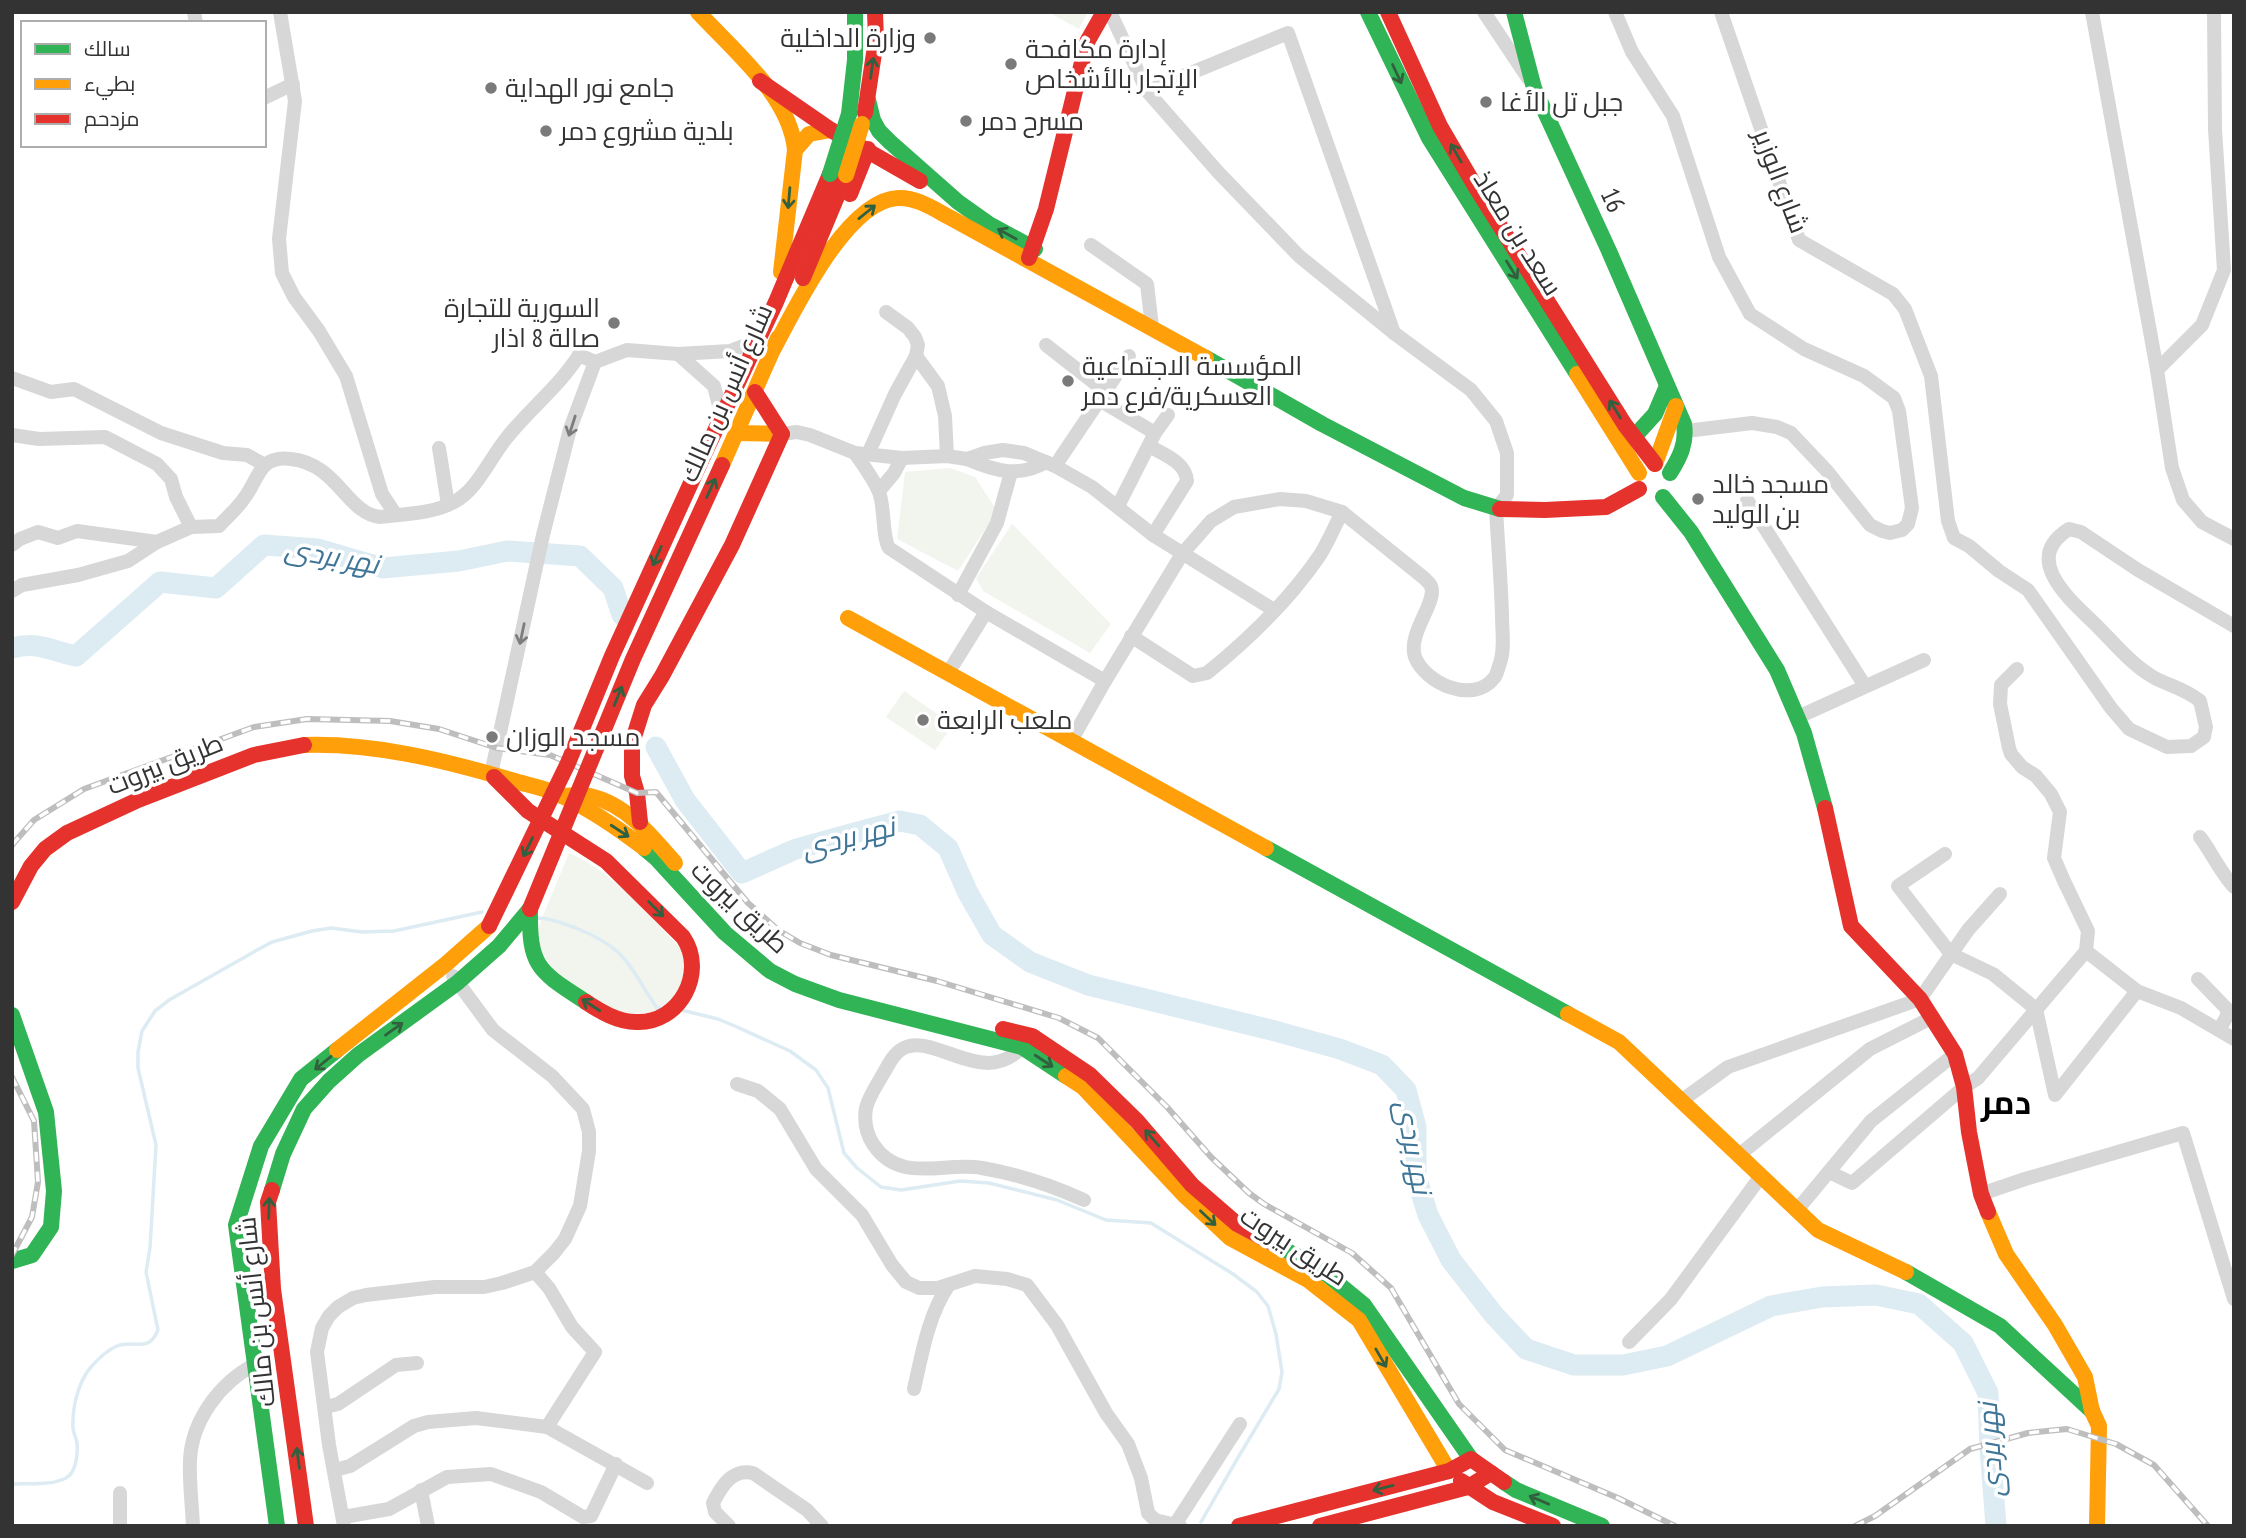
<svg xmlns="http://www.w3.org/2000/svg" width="2246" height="1538" viewBox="0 0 2246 1538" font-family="'PT Sans Narrow',Cairo,sans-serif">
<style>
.green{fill:#f1f5ed}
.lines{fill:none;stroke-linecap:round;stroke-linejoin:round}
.stream{stroke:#ddebf3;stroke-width:3.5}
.river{stroke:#ddebf3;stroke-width:21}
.street{stroke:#d7d7d7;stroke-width:14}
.fast{stroke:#30b455;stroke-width:16}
.slow{stroke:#ff9f0a;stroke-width:16}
.jam{stroke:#e5322d;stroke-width:16}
.rail-casing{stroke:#bebebe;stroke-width:6}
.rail{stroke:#fff;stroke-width:3.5;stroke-dasharray:10;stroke-linecap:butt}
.fast-bridge{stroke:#30b455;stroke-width:16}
.slow-bridge{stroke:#ff9f0a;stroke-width:16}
.jam-bridge{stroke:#e5322d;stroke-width:16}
.oneway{stroke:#32603f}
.oneway2{stroke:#7d7d7d}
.poi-dot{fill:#7a7a7a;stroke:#fff;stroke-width:2.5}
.labels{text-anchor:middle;stroke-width:7;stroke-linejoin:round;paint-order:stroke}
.poi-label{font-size:26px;fill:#333;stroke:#fff;text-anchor:start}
.street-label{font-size:26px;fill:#333;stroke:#fff}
.water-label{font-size:28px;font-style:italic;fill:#3f7597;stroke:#fff}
.district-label{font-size:33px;font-weight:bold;fill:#000;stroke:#fff}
</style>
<rect width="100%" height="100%" fill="#fff"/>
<g class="green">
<path d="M1048,12H1088L1079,29Z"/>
<path d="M950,468L975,477L997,511L958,571L897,539L905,472Z"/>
<path d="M1012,524L1111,624L1090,653L983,591L976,578Z"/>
<path d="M904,691L953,725L935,750L886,717Z"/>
<path d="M569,853C615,873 648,914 682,950L684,980L670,1001L651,1013L622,1014L557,975L539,948L538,928Z"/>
</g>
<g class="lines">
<g class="stream">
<path d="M538,918C551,918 564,924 576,928C628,949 627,964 657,1008H660"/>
<path d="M681,1010L718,1019L737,1027L790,1051L816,1070L828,1088L844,1153L857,1168L881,1187L901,1190L960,1181L989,1183L1057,1200L1106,1220L1151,1223L1233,1274L1257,1292L1268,1306L1276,1334L1282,1372L1279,1389L1236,1461L1201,1522"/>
<path d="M12,1484C29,1483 51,1486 66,1478C76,1473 78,1454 77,1444C77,1438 73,1433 73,1428C72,1408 78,1382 91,1367C98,1359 107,1350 117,1346C134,1339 148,1354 158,1330L146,1272L150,1248L156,1145L138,1068V1052L142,1031L155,1011L169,1000L259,949L272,942L312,931L331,928L362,932L394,931L482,912"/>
</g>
<g class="river">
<path d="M12,648C39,641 51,651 76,656L160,582L216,588L264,545L318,549L383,568L459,561L507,551L580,556L613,588L622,615"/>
<path d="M656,747L685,800L742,873L796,849L854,833L900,821L920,825L948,848L968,893L992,935L1030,962L1088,985L1275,1031L1340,1049L1382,1065L1406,1090L1416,1127V1176L1428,1215L1451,1260L1494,1315L1526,1349L1574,1365H1623L1667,1356L1771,1306L1822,1297L1876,1295L1919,1304L1963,1343L1988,1393L1990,1448L1996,1526"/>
</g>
<g class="street">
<path d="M194,12L196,23"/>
<path d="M280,12L295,101L279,239L282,273L294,297L319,331L346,376L382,494L396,515"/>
<path d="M1484,12L1528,78"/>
<path d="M1615,12L1632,52L1673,116L1719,257L1750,314L1804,349L1864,376L1894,398L1899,411L1912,508L1908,524L1902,530L1890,533L1882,531L1870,525L1827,471L1791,433L1777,427L1752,423L1686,431"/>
<path d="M1721,12L1799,240L1893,294L1905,309L1931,376L1948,521L1954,538L1969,546L1999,571L2028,590L2111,708L2129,729L2167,747L2191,746L2204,737L2206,727L2200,701C2184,688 2169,686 2153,677C2131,664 2115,644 2097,626C2072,601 2020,560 2069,529L2081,532L2138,570L2234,626"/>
<path d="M2092,12L2157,370L2172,468L2183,500L2202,522L2234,539"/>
<path d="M1147,91L1288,33L1394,333"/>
<path d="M264,98L293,84"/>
<path d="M1091,245L1147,284L1152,327"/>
<path d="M1046,345L1106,392"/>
<path d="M678,354L714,386L722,417"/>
<path d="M916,356L938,386L945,416L947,456"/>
<path d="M2157,370L2202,325L2224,270L2215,129L2214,12"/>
<path d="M12,378L51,392L74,389L161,433L223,453L247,455L265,465"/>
<path d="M1101,401L1155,433"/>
<path d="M782,434L797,432L810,435L855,453L902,458L947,456L967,459L984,453L1003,450L1024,453L1055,466L1092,487L1153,535L1274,610"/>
<path d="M12,435L39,439L105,437L157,464L171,479L176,497L191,527L219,526C228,516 238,508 245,497C252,488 257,473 265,465C272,459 283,458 291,459C338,464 346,513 380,517C403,514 433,514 454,502C477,490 489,460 505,440C528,410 559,387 579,355L595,362L627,350L678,354L730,351L759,340"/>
<path d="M1149,446C1163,454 1186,462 1187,481L1153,535"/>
<path d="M439,448L448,505"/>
<path d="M855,453C863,465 874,479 879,492C885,508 882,536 889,548L986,612L1105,681L1182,554L1211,521L1234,507L1280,499L1306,501L1342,512L1424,578C1426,580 1429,582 1431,586C1438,602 1407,633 1415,657C1425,683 1473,705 1494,678C1497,675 1498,668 1500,663C1505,649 1502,631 1502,616C1501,580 1498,545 1496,509L1507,495V453L1496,421L1471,390L1394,333L1299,256L1218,172L1147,91L1110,12"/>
<path d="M868,454L895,394L916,356L918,345L915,337L908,328L886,312"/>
<path d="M967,459C995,471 1019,478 1046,462"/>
<path d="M1055,466L1129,356"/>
<path d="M879,491L894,473L902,458"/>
<path d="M1747,500L1865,686"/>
<path d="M1118,506L1155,433L1168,415"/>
<path d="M12,545L20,539L38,532L58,538L77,531L157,542L191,527"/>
<path d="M12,591L22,585L78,575L128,561L157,542"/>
<path d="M958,595L997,523L1011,472"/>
<path d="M1131,636L1193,676L1207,673C1248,640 1290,599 1320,555C1328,542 1335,526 1342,512"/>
<path d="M2017,669L2001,685L2000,704L2009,748L2011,754L2022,767L2036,776L2051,794L2060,812L2054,858L2064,881L2088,931L2086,951L2137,991L2181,1008L2234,1039"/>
<path d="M948,673L986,612"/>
<path d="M1798,717L1924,660"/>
<path d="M1071,741L1105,681"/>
<path d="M491,774L543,535L570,429L595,362"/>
<path d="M2200,837C2212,853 2220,872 2234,887"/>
<path d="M1945,854L1898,886L1951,954L1993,974L2036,1009L2055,1095L2137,991"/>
<path d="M2198,979L2227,1009V1016L2219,1030"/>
<path d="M1022,1047C983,1090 933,1030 902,1049C893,1054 888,1066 883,1074C877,1085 869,1096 866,1108C864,1120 866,1133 873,1144C900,1185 944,1161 982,1168C1017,1174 1051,1185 1084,1200"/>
<path d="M737,1084L758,1091L780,1109L816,1169L862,1215L892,1265L906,1282L919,1288H938L975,1276L1007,1279L1027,1285L1057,1325L1106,1413L1128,1444L1141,1478L1148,1513L1155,1520L1180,1526"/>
<path d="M1681,1101L1728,1067L1920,999L1968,930L2000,894"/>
<path d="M1739,1155L1870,1049L1933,1017"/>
<path d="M1829,1172L1852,1183L1964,1087L1978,1078L2086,951"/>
<path d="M1981,1194L2025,1179L2183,1133L2234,1299"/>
<path d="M1797,1210L1871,1121L1955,1054"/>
<path d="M535,1272L549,1288L572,1327L595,1352L547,1427"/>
<path d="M1629,1342L1671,1299L1761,1176"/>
<path d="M914,1389C922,1354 928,1316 948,1286"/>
<path d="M325,1407L338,1404L396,1365L417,1363"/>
<path d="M335,1470L350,1466L414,1426L428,1422L476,1418L547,1427L647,1483"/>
<path d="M421,1490L428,1526"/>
<path d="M120,1493V1526"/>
<path d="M343,1517L389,1509L447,1477L491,1474L541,1492L583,1517L591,1516L616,1464"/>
<path d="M1176,1523L1240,1424"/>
<path d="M193,1526C192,1504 189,1482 190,1460C192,1420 220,1383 254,1365"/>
<path d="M344,1526L329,1445L317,1352L322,1328L329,1316L338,1307L353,1298L366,1295L435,1287H484L502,1283L535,1272L554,1253L565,1239L580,1206L589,1151V1132L583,1109L552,1076L493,1030L453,976"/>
<path d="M729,1526L715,1512L713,1503C721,1487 732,1468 753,1473L807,1510L822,1526"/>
</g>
<g class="fast">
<path d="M1368,12L1429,138L1577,374"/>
<path d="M1514,12L1534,88L1609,251L1684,424C1687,443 1680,457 1670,473"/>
<path d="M868,100L873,120L879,131L890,142L958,202L989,224L1035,249"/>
<path d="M849,114L855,60V12"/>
<path d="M1206,358L1322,424L1464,498L1500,509"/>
<path d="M1634,437L1655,414L1667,386"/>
<path d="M1663,497L1691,532L1777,670L1804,733L1825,808"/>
<path d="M644,848L656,858L725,933L770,971L795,984L839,1000L1022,1047L1066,1076"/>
<path d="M1266,848L1568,1014"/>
<path d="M530,909C529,968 539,971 586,1002"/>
<path d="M12,1015L46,1112L54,1191L51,1227L32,1255L12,1261"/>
<path d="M272,1190L283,1154L304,1109L329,1081L358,1055L457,983L499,946L530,909"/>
<path d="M1280,1247L1319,1268L1364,1305L1471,1459"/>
<path d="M1906,1272L2000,1326L2092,1411"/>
<path d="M1504,1482L1516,1490L1602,1526"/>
<path d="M277,1526L236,1225L261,1146L301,1079L337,1050"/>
</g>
<g class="slow">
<path d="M698,12C733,50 790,96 795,150"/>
<path d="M781,272L795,150L809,134L831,130"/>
<path d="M774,348C796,307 847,200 898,198C916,197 934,209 949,217L1206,358"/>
<path d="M1577,374L1639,473"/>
<path d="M736,433L782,434"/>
<path d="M1655,464L1676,406"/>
<path d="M722,465L778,338"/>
<path d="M848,618L1266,848"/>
<path d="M304,745C374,743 444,760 511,780C527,785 547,788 562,796C590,809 619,829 644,848"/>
<path d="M562,796C571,796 581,794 590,796C626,804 652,836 675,863"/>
<path d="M1568,1014L1619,1042L1818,1230L1906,1272"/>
<path d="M337,1050L446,964L489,926"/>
<path d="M1066,1076L1083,1087L1185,1196L1230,1238L1308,1280L1359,1320L1449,1471"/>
<path d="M1988,1212L2006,1254L2055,1325L2085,1377L2092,1411L2099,1426L2097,1526"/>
</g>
<g class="jam">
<path d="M1388,12L1440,126L1475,186L1625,425L1655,464"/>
<path d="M760,81L831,130L920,181"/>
<path d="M865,113L876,40L875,12"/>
<path d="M850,194L868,149"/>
<path d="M1029,258L1046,209L1087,42L1104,12"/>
<path d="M803,278L846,175"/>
<path d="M706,450L776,302L830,174"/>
<path d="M1500,509L1545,510L1606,507L1639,489"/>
<path d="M494,777L528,811L606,861L683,937C707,972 680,1024 636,1022C618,1022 601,1012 586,1002"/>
<path d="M1825,808L1851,926L1920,999L1955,1054L1964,1087L1969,1132L1981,1194L1988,1212"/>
<path d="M640,822L637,793L632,776V743L644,705L662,676L732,545L782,434L755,392"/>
<path d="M12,902L31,866L45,849L67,833L138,800L254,755L304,745"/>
<path d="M1003,1029L1032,1036L1090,1075L1137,1121L1192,1185L1237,1224L1280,1247"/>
<path d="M272,1190L268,1202L273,1289L306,1526"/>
<path d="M1461,1481L1493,1502L1553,1526"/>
<path d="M1239,1526L1449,1471L1471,1459L1504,1482"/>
<path d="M1320,1526L1468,1487L1491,1473"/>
</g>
<g class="rail-casing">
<g id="rail">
<path d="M12,845L34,820L84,789L254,727L307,719L390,721L439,729L497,748L550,755L637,793L656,792L748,903L778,930L800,943L831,955L937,981L1059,1018L1098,1038L1167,1107L1211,1157L1249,1193L1264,1204L1352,1253L1391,1288L1459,1404L1505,1450L1618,1498L1675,1526"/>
<path d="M12,1077L34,1121L38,1182L32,1217L12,1255"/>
<path d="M1855,1526L1875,1516L1970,1449L2028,1433L2067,1429L2116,1444L2154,1465L2208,1526"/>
</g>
</g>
<use href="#rail" class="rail"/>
<path class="fast-bridge" d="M830,174L849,114"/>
<path class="slow-bridge" d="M846,175L862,124"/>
<g class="jam-bridge">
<path d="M530,909L633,659L722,465"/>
<path d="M489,926L568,763L612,656L706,450"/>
</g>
</g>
<defs><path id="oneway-shaft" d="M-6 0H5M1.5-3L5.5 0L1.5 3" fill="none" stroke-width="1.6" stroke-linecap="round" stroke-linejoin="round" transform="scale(1.75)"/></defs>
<g class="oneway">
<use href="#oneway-shaft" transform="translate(872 68) rotate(-82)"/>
<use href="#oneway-shaft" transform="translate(1397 74) rotate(65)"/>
<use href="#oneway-shaft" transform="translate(1456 153) rotate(-120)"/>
<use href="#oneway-shaft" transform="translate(789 198) rotate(95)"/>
<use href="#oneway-shaft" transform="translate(867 212) rotate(-39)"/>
<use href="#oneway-shaft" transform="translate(1007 234) rotate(-151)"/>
<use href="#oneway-shaft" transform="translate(1512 270) rotate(58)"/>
<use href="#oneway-shaft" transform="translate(1615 409) rotate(-122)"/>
<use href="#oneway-shaft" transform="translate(711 488) rotate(-65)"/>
<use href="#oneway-shaft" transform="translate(657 556) rotate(114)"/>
<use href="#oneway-shaft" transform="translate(618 696) rotate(-68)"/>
<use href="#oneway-shaft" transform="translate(620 831) rotate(33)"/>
<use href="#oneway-shaft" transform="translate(528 847) rotate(116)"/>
<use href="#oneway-shaft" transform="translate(656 909) rotate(45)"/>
<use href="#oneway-shaft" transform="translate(591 1005) rotate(-147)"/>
<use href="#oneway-shaft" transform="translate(394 1029) rotate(-36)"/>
<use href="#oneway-shaft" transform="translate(1044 1061) rotate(33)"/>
<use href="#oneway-shaft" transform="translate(323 1063) rotate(141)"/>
<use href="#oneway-shaft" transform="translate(1152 1138) rotate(-131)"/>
<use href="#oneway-shaft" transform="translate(269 1208) rotate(-88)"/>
<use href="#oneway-shaft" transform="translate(1208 1218) rotate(43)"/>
<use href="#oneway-shaft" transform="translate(1381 1358) rotate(60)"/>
<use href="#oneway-shaft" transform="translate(298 1458) rotate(-98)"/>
<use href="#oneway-shaft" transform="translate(1383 1488) rotate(166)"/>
<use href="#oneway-shaft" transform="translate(1539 1500) rotate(-157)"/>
</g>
<g class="oneway2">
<use href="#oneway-shaft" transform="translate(572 426) rotate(108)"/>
<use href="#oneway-shaft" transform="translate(522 634) rotate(102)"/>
</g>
<g class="poi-dot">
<circle cx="930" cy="38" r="7"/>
<circle cx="1011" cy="64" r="7"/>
<circle cx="491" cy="88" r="7"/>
<circle cx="1486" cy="102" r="7"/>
<circle cx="966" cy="121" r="7"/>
<circle cx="546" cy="131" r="7"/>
<circle cx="614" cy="323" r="7"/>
<circle cx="1068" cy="381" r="7"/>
<circle cx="1698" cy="499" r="7"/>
<circle cx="923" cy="720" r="7"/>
<circle cx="492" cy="737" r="7"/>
</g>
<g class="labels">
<g class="poi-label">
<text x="916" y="47" text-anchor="end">وزارة الداخلية</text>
<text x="1025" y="58">إدارة مكافحة<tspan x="1025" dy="30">الإتجار بالأشخاص</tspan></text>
<text x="505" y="97">جامع نور الهداية</text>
<text x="1500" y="111">جبل تل الأغا</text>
<text x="980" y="130">مسرح دمر</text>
<text x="560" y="140">بلدية مشروع دمر</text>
<text x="600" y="317" text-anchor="end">السورية للتجارة<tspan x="600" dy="30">صالة 8 اذار</tspan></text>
<text x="1082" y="375">المؤسسة الاجتماعية<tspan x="1082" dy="30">العسكرية/فرع دمر</tspan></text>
<text x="1712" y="493">مسجد خالد<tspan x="1712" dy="30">بن الوليد</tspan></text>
<text x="937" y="729">ملعب الرابعة</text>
<text x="506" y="746">مسجد الوزان</text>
</g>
<g class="street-label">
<text transform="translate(1781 181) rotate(69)" y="9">شارع الوزير</text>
<text transform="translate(1613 200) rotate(65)" y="9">16</text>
<text transform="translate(1518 233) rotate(58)" y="9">سعد بن معاذ</text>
<text transform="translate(726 393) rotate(-66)" y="9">شارع أنس بن مالك</text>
<text transform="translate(165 764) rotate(-22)" y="9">طريق بيروت</text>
<text transform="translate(740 907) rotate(43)" y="9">طريق بيروت</text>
<text transform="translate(1294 1246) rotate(33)" y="9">طريق بيروت</text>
<text transform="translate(256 1312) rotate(-96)" y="9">شارع أنس بن مالك</text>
</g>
<g class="water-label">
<text transform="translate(332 556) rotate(10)" y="10">نهر بردى</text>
<text transform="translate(848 837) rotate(-14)" y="10">نهر بردى</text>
<text transform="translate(1414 1147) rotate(79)" y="10">نهر بردى</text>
<text transform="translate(1990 1450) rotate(-94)" y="10">نهر بردى</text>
</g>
<g class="district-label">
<text x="2006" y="1114">دمر</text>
</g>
</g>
<rect width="2246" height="1538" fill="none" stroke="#333333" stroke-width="28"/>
<rect x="21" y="21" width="245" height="126" fill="#ffffff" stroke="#adadad" stroke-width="2"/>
<rect x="35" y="44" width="35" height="10" fill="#30b455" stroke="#adadad" stroke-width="2"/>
<text x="84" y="56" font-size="21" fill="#333333">سالك</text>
<rect x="35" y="79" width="35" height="10" fill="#ff9f0a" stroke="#adadad" stroke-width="2"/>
<text x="84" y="91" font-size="21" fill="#333333">بطيء</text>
<rect x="35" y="114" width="35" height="10" fill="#e5322d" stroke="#adadad" stroke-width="2"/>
<text x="84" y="126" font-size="21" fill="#333333">مزدحم</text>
</svg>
